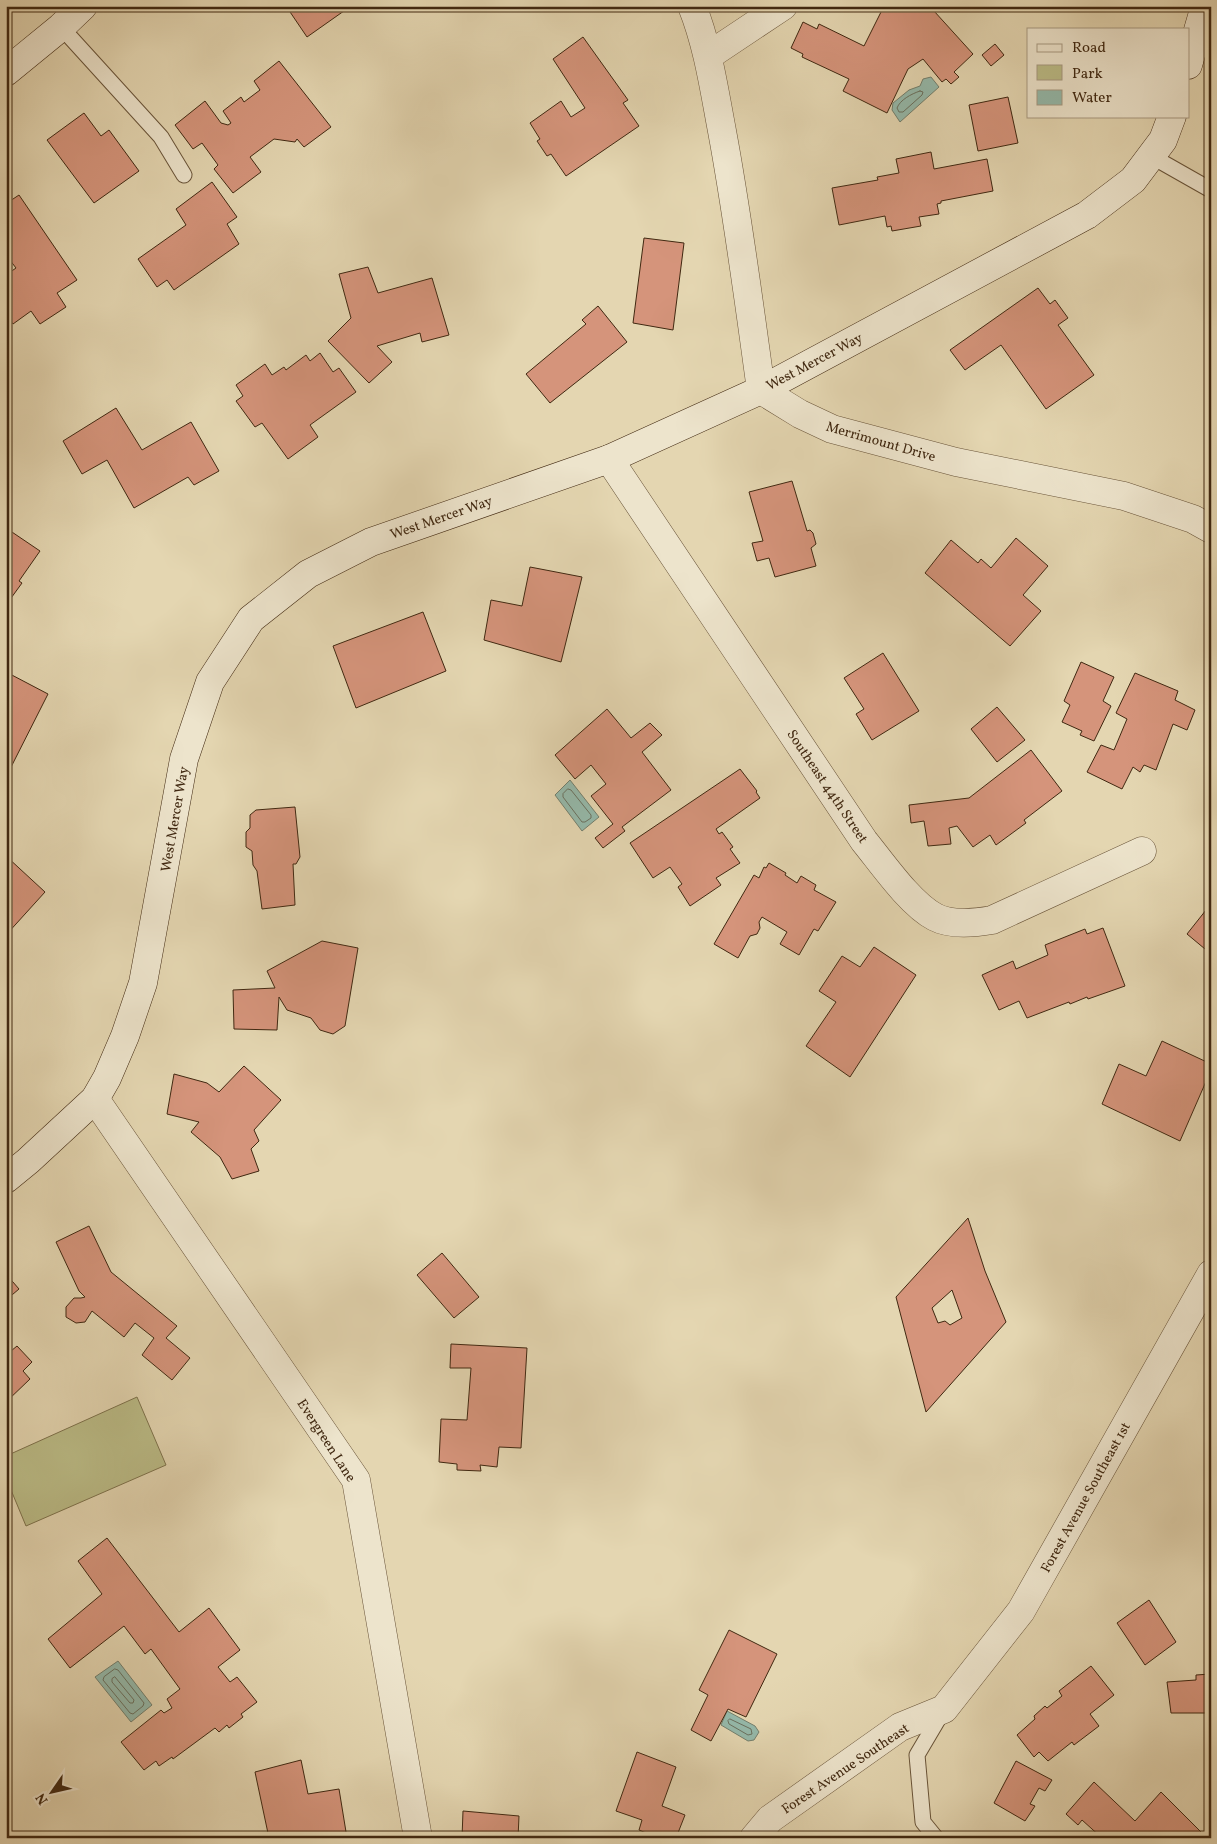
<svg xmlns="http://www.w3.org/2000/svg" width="1217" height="1844" viewBox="0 0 1217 1844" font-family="Vollkorn,serif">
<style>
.green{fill:#bbbc87;stroke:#7e724c}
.water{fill:#95b9aa;stroke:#737f6d}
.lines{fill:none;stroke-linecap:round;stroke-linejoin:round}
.shore{stroke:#6a705e;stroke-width:1}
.building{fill:#d5947b;stroke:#402811;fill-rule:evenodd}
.lane-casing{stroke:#695439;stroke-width:17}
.street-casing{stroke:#695439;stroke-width:29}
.secondary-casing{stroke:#402811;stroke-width:29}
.lane{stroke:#ede4cc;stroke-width:15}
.street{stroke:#ede4cc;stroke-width:28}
.secondary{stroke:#ede4cc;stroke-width:28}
.labels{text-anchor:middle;stroke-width:4;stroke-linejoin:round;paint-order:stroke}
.street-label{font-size:14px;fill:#402811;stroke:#ede4cc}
</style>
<rect width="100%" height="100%" fill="#e4d6b1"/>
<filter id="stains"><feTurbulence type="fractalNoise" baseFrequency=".004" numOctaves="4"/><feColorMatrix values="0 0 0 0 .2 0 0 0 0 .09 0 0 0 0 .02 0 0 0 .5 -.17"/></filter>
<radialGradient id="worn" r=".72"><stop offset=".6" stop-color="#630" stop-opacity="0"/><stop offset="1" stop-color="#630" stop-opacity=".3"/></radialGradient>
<path class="green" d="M137,1397L166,1465L26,1526L6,1478V1456Z"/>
<g class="water">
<path d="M931,77L939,87L900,122L892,110L893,103L909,90L920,86L923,79Z"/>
<path d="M570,780L599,817L582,831L555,795Z"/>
<path d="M118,1661L152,1705L131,1722L95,1677Z"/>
<path d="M727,1711L755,1726L759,1732L754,1740L748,1741L721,1725Z"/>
</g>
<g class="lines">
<g class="shore">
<path d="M920,91L923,92L922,95L903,112H899L897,108C900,100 911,94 920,91Z"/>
<path d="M568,789L571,790L591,815V818L585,822H582L563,797V794Z"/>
<path d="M115,1669L118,1670L144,1703L143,1706L133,1714L130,1713L103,1680L104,1677Z"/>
<path d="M115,1677L134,1700L133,1703H130L112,1682V1679Z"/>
<path d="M730,1719L751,1729L752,1734L748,1735L729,1724L728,1721Z"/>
</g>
</g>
<g class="building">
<path d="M286,6H351L307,37Z"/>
<path d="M884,6H926L934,11L973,54L954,72L959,77L951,84L946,79L942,82L923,59L908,69L887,113L843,91L849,79L802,57L803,54L791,48L803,22L817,29L819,24L864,46Z"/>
<path d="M583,37L628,100L623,103L639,126L566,176L551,154L547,156L537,141L540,139L530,123L561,101L571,117L585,108L553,59Z"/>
<path d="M995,44L1004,55L991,66L982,55Z"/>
<path d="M279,61L331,127L304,147L297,139L295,142L274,139L250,157L261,172L233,193L214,169L218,165L202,143L193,149L175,125L205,101L221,123L228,125L231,123L223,111L241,97L244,102L260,90L254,81Z"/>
<path d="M1008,97L1018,143L978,151L969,105Z"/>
<path d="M84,113L101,136L109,130L139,171L94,203L47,140Z"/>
<path d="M931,152L934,169L987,159L993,191L941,201V203L937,204L939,214L919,217L921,226L892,231L891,226L887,227L885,216L839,225L832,188L878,180L877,177L899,173L896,159Z"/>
<path d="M212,182L237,217L227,224L239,244L174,290L167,280L157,287L138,259L186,225L176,209Z"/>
<path d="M19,195L77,280L57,293L66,307L40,324L31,311L13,324L10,320L6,323V275L16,268L6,255V197L10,201Z"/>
<path d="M644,238L684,243L673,330L633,323Z"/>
<path d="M368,267L378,293L432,278L449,335L422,342L420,333L377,346L392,362L369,383L328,341L351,318L339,274Z"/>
<path d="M1038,288L1050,304L1055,300L1068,318L1058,325L1094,375L1046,409L1001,345L965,370L950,350Z"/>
<path d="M598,306L627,342L550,403L526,374L586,324L582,320Z"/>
<path d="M320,353L333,372L339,368L356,392L310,425L318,437L288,459L262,423L255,427L236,401L243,396L236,385L265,364L272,375L284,367L286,370L306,355L310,361Z"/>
<path d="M116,408L142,450L191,422L219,471L194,485L188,477L134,508L107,460L82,474L63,441Z"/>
<path d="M792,481L807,531L810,530L813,533L816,544L811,548L816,566L775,577L769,558L757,561L752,543L763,541L749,492Z"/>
<path d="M6,528L40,551L19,581L22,583L6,605Z"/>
<path d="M1016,538L1048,566L1023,595L1041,611L1010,646L925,573L951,540L978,563L981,559L991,568Z"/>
<path d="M530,567L582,577L561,662L484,640L491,600L522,606Z"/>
<path d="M423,612L446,671L356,708L333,646Z"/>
<path d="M883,653L919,711L872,740L856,714L864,709L844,678Z"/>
<path d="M1081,662L1114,677L1103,701L1111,706L1094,741L1080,735L1082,731L1062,722L1070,705L1064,701Z"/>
<path d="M8,673L48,694L6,777V677Z"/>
<path d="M1135,673L1178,691L1175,700L1195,710L1187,730L1173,724L1156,770L1144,765L1140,772L1133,767L1122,789L1087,772L1101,745L1114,750L1127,719L1116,713Z"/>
<path d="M997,707L1025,740L997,762L971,729Z"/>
<path d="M607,709L631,738L650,723L662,735L642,752L671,790L622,827L625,831L603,848L595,838L613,824L591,796L606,784L591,765L575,779L555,755Z"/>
<path d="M1031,750L1062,791L1024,820L1026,823L996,845L990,835L973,847L957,826L949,828L951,844L928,846L924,821L911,823L909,805L969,798Z"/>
<path d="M740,769L757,791L756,792L760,798L716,829L719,834L722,832L733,847L730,849L740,863L716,878L721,885L690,906L678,887L682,884L670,867L653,878L630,843Z"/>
<path d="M295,807L300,857L296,864H293L295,905L262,909L257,871L253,865L252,851L246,847V832L250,828V815L256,810Z"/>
<path d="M6,856L45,892L6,935Z"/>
<path d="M769,863L786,873L785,875L797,883L801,876L816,885L814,890L836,902L818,931L814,929L799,955L780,944L787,932L762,917L759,922L760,928L757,934L750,936L738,958L714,944L754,875L759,878L764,867L766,868Z"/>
<path d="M1210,905H1211V954L1187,934Z"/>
<path d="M1103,928L1125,986L1088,999L1087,997L1070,1004L1069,1002L1027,1018L1019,1001L999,1010L982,975L1013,961L1016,969L1048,955L1045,945L1085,929L1087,934Z"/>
<path d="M322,941L358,948L345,1026L333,1034L320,1030L311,1018L287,1010L279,997L277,1030L234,1029L233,990L275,988L267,971Z"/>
<path d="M874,947L916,975L850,1077L806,1046L836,1002L819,991L842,956L860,967Z"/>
<path d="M1162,1041L1211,1064V1070L1180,1141L1102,1104L1119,1064L1146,1076Z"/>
<path d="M244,1066L281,1100L254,1130L259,1141L251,1149L259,1171L232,1179L220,1157L191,1132L199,1122L167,1114L174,1074L207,1083L219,1092Z"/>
<path d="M968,1218L985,1271L1006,1322L926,1412L896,1297ZM952,1290L962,1318L950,1325L945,1321L938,1323L932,1308Z"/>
<path d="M89,1226L111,1272L177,1326L166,1338L190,1358L172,1380L142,1355L154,1338L135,1323L124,1337L92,1311L85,1322L76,1323L66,1317V1307L74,1298H81L85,1297L79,1291L56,1242Z"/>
<path d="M442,1253L479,1297L454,1318L417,1275Z"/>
<path d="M6,1274L19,1289L6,1300Z"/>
<path d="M6,1344L11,1351L17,1346L32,1362L23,1371L30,1379L6,1402Z"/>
<path d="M451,1344L527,1348L521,1448L499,1447L497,1467L480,1465L481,1471L457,1470V1464L439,1462L441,1419L467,1420L471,1368H450Z"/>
<path d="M107,1538L179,1632L209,1608L240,1650L218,1667L230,1682L237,1677L257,1702L241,1714L243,1717L229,1728L227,1725L219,1732L215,1728L173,1759L172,1757L159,1766L156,1761L144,1770L121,1742L161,1710L164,1713L172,1708L167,1699L180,1689L151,1649L145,1654L124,1626L70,1668L48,1639L102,1594L78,1561Z"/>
<path d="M1149,1600L1176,1642L1145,1665L1117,1623Z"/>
<path d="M729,1630L777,1654L746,1717L728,1709L711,1741L691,1730L708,1695L699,1690Z"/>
<path d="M1091,1666L1114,1695L1090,1714L1099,1726L1074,1745L1072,1742L1048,1761L1039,1752L1034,1757L1017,1735L1035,1719L1034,1716L1045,1706L1047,1708L1062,1696L1059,1691Z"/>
<path d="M1211,1674V1725L1210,1713H1171L1167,1682L1196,1680V1675Z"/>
<path d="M637,1752L676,1767L662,1806L685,1815L676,1838H658L639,1830L642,1820L616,1811Z"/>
<path d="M301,1760L308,1794L339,1789L347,1838H269L255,1772Z"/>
<path d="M1016,1761L1052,1780L1045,1791L1039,1788L1030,1804L1035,1806L1025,1821L994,1803Z"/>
<path d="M1094,1782L1135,1821L1161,1792L1201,1832L1195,1838H1102L1082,1820L1078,1825L1066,1814Z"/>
<path d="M463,1811L519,1816L518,1838H462Z"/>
</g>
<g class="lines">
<g class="lane-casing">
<g id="lane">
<path d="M61,27L161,137L184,175"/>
<path d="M1151,156L1211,190"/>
<path d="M936,1838L923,1822L917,1755L943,1711"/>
</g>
</g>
<g class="street-casing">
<g id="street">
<path d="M692,6C708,46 714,89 722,131C738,217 749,303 761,390L800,414L832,429L956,462L1124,496L1193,519L1211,529"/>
<path d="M708,56L783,6"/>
<path d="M609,459L864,841C882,863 910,904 935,917C950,925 975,923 992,920L1142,851"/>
<path d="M95,1099L356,1480L418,1838"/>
<path d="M754,1838L770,1819L900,1727L944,1709L1021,1611L1211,1274"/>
</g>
</g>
<g class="secondary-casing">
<g id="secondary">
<path d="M1188,65L1205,6"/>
<path d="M6,72L61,27L83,6"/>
<path d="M6,1179L28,1161L95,1099L107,1078L125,1036L143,983L184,759L210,682L251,619L308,574L371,542L609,459L761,390L1087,215L1133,180L1163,140L1172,116"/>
</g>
</g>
<use href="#lane" class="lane"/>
<use href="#street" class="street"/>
<use href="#secondary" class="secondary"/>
</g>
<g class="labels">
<g class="street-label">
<text transform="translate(814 361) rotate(-28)" y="5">West Mercer Way</text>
<text transform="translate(881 441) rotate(16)" y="5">Merrimount Drive</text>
<text transform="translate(441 517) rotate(-19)" y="5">West Mercer Way</text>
<text transform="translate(828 786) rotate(56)" y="5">Southeast 44th Street</text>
<text transform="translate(174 819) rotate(-80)" y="5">West Mercer Way</text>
<text transform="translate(327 1440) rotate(57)" y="5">Evergreen Lane</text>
<text transform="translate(1085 1497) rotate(-61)" y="5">Forest Avenue Southeast 1st</text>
<text transform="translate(845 1768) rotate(-34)" y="5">Forest Avenue Southeast</text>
</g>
</g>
<rect width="1217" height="1844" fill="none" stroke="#e4d6b1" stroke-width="25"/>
<rect x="8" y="8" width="1202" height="1829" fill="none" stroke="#402811" stroke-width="2.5"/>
<rect x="12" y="12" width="1192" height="1819" fill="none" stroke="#402811"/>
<rect x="1027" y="28" width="162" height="90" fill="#ede4cc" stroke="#a89981"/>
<rect x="1037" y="44" width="25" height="8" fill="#ede4cc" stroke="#a89981"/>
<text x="1072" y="52" font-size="15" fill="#402811">Road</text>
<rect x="1037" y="65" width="25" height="15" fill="#bbbc87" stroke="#a89981"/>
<text x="1072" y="78" font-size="15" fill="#402811">Park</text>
<rect x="1037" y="90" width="25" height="15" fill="#95b9aa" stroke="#a89981"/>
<text x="1072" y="102" font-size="15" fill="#402811">Water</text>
<g transform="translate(52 1792) rotate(236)" stroke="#ede4cc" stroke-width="4" paint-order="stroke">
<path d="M0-4L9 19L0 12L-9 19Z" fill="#402811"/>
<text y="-8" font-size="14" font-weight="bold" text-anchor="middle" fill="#402811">N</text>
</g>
<rect width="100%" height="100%" filter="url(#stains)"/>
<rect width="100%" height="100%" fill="url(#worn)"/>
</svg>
